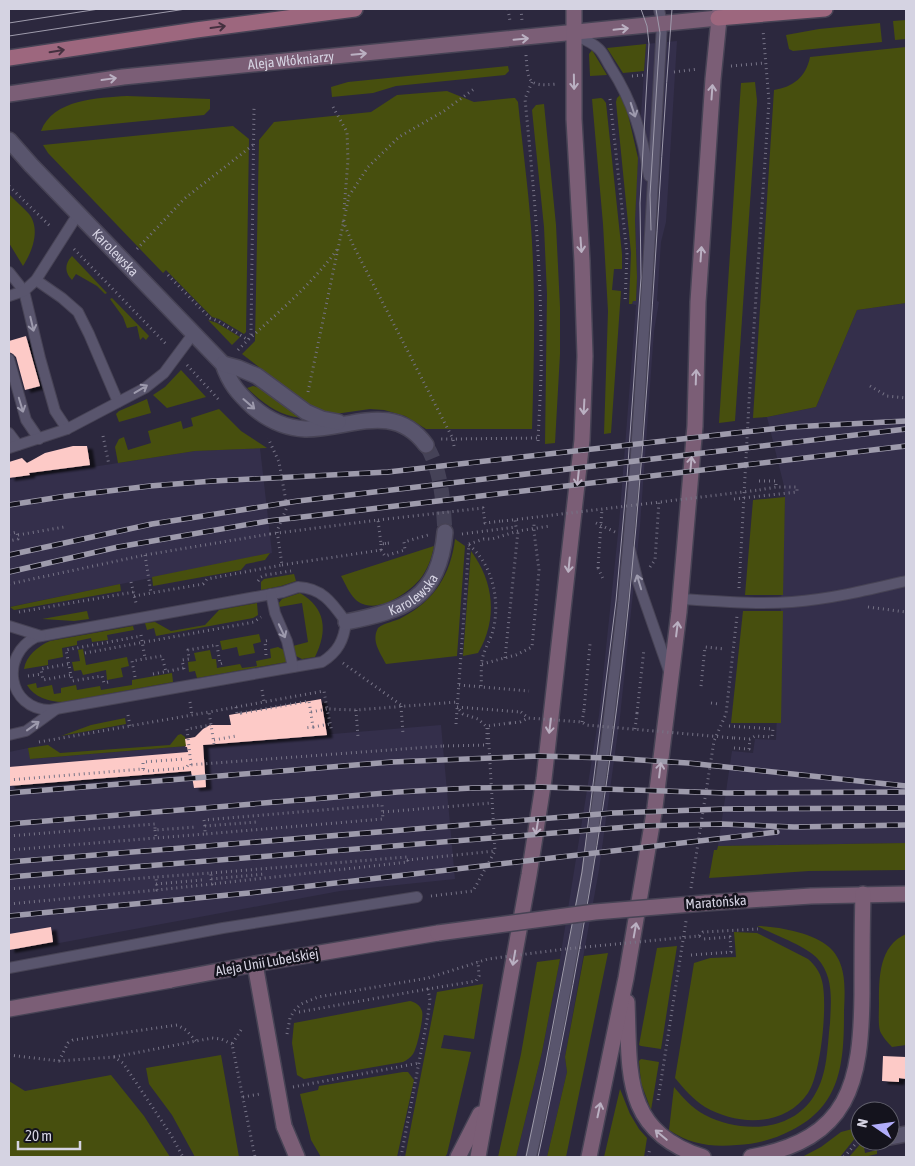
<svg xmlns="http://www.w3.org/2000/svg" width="915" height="1166" viewBox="0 0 915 1166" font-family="'Asap Condensed',sans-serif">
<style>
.built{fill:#342f4b}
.green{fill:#474f0e}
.building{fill:#fdcac7;filter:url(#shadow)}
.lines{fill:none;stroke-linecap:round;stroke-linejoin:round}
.street-tunnel{stroke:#454257;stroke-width:15;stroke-dasharray:15 8;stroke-linecap:butt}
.lane-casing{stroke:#474355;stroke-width:12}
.street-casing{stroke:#474355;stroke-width:18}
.secondary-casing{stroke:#474355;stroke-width:18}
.primary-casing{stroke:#474355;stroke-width:18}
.path{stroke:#767386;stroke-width:3;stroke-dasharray:1 4;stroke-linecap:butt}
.lane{stroke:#59556d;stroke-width:10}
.street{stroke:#59556d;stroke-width:15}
.secondary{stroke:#7b5e76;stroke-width:15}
.primary{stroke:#9d677e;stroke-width:15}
.tram{stroke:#9e9bac;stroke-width:1}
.rail-casing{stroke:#9e9bac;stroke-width:5.5}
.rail{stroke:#14131d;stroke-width:4;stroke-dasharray:11;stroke-linecap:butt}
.secondary-bridge-casing{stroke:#474355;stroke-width:18;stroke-linecap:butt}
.path-bridge{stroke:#767386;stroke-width:3;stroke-dasharray:1 4;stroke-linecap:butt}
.secondary-bridge{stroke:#7b5e76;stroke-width:15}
.oneway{stroke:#44303f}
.oneway2{stroke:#bab0c2}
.oneway3{stroke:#9d9aad}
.labels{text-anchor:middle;stroke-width:5;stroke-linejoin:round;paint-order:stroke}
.street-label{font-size:14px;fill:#d5d3e2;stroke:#14131d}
</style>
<defs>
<filter id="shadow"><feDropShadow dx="5.5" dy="3" stdDeviation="1" flood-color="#0009"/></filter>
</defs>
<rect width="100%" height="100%" fill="#2c283e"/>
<g class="built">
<path d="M677,41L666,222L661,242L657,301L659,302L654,331L640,526L620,717L599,870L565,1057L567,1072L547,1157H516L542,1052L560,959L599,715L619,524L636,305L632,304L633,301H636L637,277L635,220L636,185L646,44Z"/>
<path d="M906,303V843L718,846L732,751L753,753L755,739L776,740L785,497L784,486L767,417L816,407L857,310Z"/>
<path d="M260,448L272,553L9,607V480L195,451Z"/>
<path d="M441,725L455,879L340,891L54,944L53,942L9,950V752L28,748L31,759Z"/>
</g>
<g class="green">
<path d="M906,20V39L895,40L893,21Z"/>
<path d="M880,23L882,42L793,51L789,49L786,35L819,29Z"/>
<path d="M646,44L644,71L623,73L607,48Z"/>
<path d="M906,47V303L857,310L816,407L767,417L753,418L774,90C793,87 806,77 810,57Z"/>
<path d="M592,50L607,75L590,76L589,54Z"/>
<path d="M508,66L509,71L505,75L396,86L373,93L332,97L331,87L348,82Z"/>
<path d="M755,82L757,101L735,421L719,423L741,83Z"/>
<path d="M447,91L474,102L513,98H515L518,102C522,143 528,185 531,227C536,295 534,362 532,429H426L405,416L384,410L370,409L335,414L319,411L311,407L242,354L255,341L259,140L274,122L371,112L397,95Z"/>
<path d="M620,95L627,110L638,158L635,220L637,277L636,301H633L632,304H629L631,253L616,102L617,98Z"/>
<path d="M127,96L210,99V109L204,115L41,131C53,99 98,98 127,96Z"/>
<path d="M601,98L603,99L606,103L622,254V269H614L612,290L621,291L611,433L604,434L608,311L603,224L592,99Z"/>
<path d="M544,104L556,225L560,307V354L555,443L545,444L547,294L544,227L532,110L536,105Z"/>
<path d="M233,126L249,139L246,332L244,334L219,319L212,317L166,270L163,273L48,153L43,145Z"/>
<path d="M9,194C15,201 23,207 29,214C41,229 32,252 23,266L9,243Z"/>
<path d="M72,256L107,293L105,294L97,286L76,274L72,280C65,273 64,264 72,256Z"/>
<path d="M112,298L149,336L146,340L143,337L140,340L137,326L127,328L123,317L110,299Z"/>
<path d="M208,320L217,323L240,337L232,345Z"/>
<path d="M181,370L206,397L167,408L153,395L165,387Z"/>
<path d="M253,386L264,389L301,418C278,415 264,404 247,388Z"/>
<path d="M147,399L151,413L119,422L116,414L119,411Z"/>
<path d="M219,409L241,431L267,448L195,451L118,463L115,447L119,439L124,437L128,450L151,443L148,431L181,421L183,429L193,426L191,418Z"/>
<path d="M785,497L783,595H745L753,500Z"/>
<path d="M455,539L465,546L457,656L386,664C380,652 371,641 378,628C385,622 395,622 403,617C434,601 451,574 455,539Z"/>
<path d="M434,546C432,556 429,566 423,575C412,592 374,618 355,599C349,593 345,583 341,576Z"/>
<path d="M471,551C494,582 498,619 478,653L463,656Z"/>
<path d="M270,553L265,560L246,564L241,570L153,586L152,577Z"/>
<path d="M294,574L296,581L281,586L261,590V582L264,579Z"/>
<path d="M120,584L121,591L14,610L10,607Z"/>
<path d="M300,593C326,608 328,631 315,657L302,659L296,656L293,646L308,642L302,603L279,607L278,604L282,599Z"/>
<path d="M257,603L258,615L253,618L156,636L154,628L147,630L145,623L155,622L171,631L205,625L219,610Z"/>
<path d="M87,611L89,619L74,621L42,619Z"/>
<path d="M743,611H783L781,723H731Z"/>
<path d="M133,626L134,630L107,635L108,640L92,642L91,638L77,641V645L62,648L63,657L48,660V665L24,669C26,656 38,646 50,641Z"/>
<path d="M259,634L261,642L253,644L255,653L239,656L237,647L222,650L220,641Z"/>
<path d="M278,647L284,650L287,662L197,678L195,671L189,672L188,662L196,661L194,653L210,650L212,659H216L217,668L240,664L242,668L257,666L256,661L271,658L270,649Z"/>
<path d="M83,649L86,665L127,657L129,666L121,668L123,677L107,680L106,670L83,675L81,670L74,671L72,662L80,661L78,650Z"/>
<path d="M172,673L173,682L63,702C49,702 34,697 27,685L36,683L37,688L52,685L54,694L61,693V688L76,685L77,690L100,686L101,690L132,685V680Z"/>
<path d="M125,718L126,724L61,736L91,725Z"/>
<path d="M181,734L185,737L187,746L30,759L28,748L48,745L60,753L170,745L178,735Z"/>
<path d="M906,843V870L809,871L709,878L714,850H717L718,846Z"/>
<path d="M757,926C777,926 814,933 829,947C847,963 845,989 844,1011C844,1061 842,1105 792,1130C775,1139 757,1144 737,1145C712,1147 691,1145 669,1130L674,1087C683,1098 692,1108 705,1115C740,1133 791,1133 814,1096C828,1074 827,1048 830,1023C831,1001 834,976 817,958C806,946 773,934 757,926Z"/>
<path d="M734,932L757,933L808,959C815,965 820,972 822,981C828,1003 821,1074 808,1093C785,1127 738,1126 705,1107C693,1099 684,1089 675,1078L694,963L710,958L736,957Z"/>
<path d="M906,934V1045L892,1047C888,1043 882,1036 880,1031C878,1023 879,1012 879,1003C879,977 879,946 906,934Z"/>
<path d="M677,946L661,1049L641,1046L639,1045L657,948Z"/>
<path d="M608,953L566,1157H547L567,1072L565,1057L584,956Z"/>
<path d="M560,959L542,1052L516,1157H498L521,1054L537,962Z"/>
<path d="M483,984L474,1039L444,1035L441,1048L471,1052L447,1154L445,1157H405L437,992Z"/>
<path d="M410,1001C415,1002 420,1005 422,1011C424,1017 417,1048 413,1054C410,1058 407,1060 403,1062L304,1079L297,1075L292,1043L294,1023Z"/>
<path d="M221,1055L239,1157H195L172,1115L149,1084L146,1068Z"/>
<path d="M641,1059L659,1062L651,1110L641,1083L639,1061Z"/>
<path d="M403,1072H408L414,1080L397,1157H321L311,1140L300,1094L318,1090L319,1086Z"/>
<path d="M111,1075L144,1116L170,1157H9V1081L25,1091Z"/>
<path d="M620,1089L630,1114L639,1129L647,1138L644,1157H604Z"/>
<path d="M860,1127V1132L840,1157H802L821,1147L841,1132Z"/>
<path d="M863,1141L865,1153L877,1150V1154L864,1157H849Z"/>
</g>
<g class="building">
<path d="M26,336L40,386L25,390L16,357L13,354L9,352V341Z"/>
<path d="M73,446H87L90,465L29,473L30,475L9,478V462L22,458L27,463L45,453Z"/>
<path d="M321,699L327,735L203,745L206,787L194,788L191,771L9,786V767L188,752L187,747H185L186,746L185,739L195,737L203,729L210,725H231L229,715Z"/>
<path d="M51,927L53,942L9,950V934Z"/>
<path d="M883,1056L906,1057V1079L899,1078V1082L882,1081Z"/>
</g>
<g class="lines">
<path class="street-tunnel" d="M426,445C442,470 443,503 445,532"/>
<g class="lane-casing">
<g id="lane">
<path d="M572,34C581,38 592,42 599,49C604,54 607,62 611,68C633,102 643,137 649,176"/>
<path d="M9,272L24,291L40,358L55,411L67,429"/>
<path d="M36,280L62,298L78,312L89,334L118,402"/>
<path d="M9,296L24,291L36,280L78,214"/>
<path d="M9,359L26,420L39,439"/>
<path d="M9,433L18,445"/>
<path d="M9,448L67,429L145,388L164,373L193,334"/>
<path d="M630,550L638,582L670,674"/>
<path d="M298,587C323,588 333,604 346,622C344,640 338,652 322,662L50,710C7,709 0,655 36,637L283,592Z"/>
<path d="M271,594L275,613L287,641L293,667"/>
<path d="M680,599C717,601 755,605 792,602C831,599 868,590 906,581"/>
<path d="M9,626L41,636"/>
<path d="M9,735L26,731L55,710"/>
<path d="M9,968L223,928L417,897"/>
<path d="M531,1157L551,1068L587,873L606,742L623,602L635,469L648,269L662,24L659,9"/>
</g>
</g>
<g class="street-casing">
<g id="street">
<path id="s1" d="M9,140L31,165L223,364C230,384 238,393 253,407C268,420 285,428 305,429C348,430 393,400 426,445"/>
<path d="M223,364L238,368L257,376L306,412L322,419L338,422"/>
<path id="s2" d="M346,622C405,610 439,599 445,532"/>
<path d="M890,1137L906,1134"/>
</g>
</g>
<g class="secondary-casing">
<g id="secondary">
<path id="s3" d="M9,94L123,77L718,18"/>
<path d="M705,903L811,896L906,894"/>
<path d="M255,964L438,933"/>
<path d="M627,1002C630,1073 622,1131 703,1157"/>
<path d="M9,1009L171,980"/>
<path d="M284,1126L297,1157"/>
<path d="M458,1157L480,1114"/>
<path d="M478,1157L529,875L544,779L582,440L585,356L582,261L574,119V9"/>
<path d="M589,1157L626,978L655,807L679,612L695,426L698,302L713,79L720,9"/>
<path d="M751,1157C850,1139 861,1083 862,994C862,961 862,927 863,894"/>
</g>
</g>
<g class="primary-casing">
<g id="primary">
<path d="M718,18L825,9"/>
<path d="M9,58L196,30L355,9"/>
</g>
</g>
<g class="path">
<path d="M508,9L510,21"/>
<path d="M521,9L522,21"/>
<path d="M526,55C528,81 527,87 556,84"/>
<path d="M731,66L765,63"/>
<path d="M674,72L698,69"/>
<path d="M632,76L645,75"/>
<path d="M532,82L525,99C533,181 541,263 541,346C542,378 539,411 538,444"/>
<path d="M610,99L627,254L625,303"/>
<path d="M333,107L347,132L348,160L344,210"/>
<path d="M9,186L51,227"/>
<path d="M343,221L353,245L453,439H441"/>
<path d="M74,249L167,345"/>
<path d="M137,249L184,199L253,145"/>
<path d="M168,275L210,318L218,321L248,340C280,311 314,282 339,247"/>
<path d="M238,350L248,340L251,334L254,108"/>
<path d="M187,365L220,401"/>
<path d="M870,386L887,396L906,398"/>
<path d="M308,392L349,196L368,167L399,137L444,111L474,89"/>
<path d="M103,436L109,465"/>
<path d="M454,446L453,439L538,438"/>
<path d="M759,481H776V487"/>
<path d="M734,499L797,492V487H776L759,490"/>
<path d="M502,521L512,520"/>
<path d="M596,523L615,532"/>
<path d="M9,534L17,532L18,539L9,541"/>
<path d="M462,534L516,527L515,519"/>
<path d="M18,535L64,527"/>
<path d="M469,544L484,539H492L518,531L550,526"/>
<path d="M469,545C494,566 501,604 492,634C489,642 485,649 483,656C480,666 482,677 481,687"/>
<path d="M381,550V544L389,543"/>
<path d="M145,555L151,593"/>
<path d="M282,565L381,550L385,556L405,550L404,542L428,535"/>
<path d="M650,567L655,560L659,502"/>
<path d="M598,568L604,581"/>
<path d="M258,581L261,577L265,575L291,571"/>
<path d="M131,582L136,603"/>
<path d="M9,584L145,555L270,534"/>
<path d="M739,588L749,402L769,101L763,30"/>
<path d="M134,596L203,584L207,579L282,565L277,531L287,507L279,462L268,438"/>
<path d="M868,607L906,612"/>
<path d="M19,612L134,592"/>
<path d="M141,635L145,658"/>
<path d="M85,653L254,622L261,617"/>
<path d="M266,655L265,641L270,640"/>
<path d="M505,658L518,531"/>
<path d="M343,663L401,705"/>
<path d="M68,664L41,669L43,680L70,675"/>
<path d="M482,664L516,655L532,647L539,570L534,532V524"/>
<path d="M184,669L182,660L189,659L188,650L217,645L220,664L223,663"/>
<path d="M153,674L184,668"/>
<path d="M28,676L42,674"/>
<path d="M135,677L132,661L162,656L166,672"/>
<path d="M108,682L104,683L102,676L72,681L66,650L141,636"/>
<path d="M459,685L529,691"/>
<path d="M701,686L705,647L725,649"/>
<path d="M262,690L264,702"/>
<path d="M190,702L192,715"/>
<path d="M711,703L719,704"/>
<path d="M401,706L403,734"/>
<path d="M236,707L237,714L241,713L242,715"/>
<path d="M457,707L521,712"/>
<path d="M356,710L358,737"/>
<path d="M311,712L327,709L332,732"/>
<path d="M241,713L309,701L313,727L304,728"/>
<path d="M128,715L130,726"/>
<path d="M582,722L584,710"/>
<path d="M510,723L520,722L528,718"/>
<path d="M456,724L469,544"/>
<path d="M729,726L773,729L772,737L755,736L750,739L734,738"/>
<path d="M313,727L330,724"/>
<path d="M635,729L637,713"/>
<path d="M214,740L236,736"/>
<path d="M39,742L209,712"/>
<path d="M214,744L209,712L324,691L327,709L356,710L457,702"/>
<path d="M734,748L749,749L750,739"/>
<path d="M191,765L187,729L211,725"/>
<path d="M143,769V762L184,759"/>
<path d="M9,780L143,769L147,771L186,768L188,765L443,746"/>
<path d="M383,812L492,803"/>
<path d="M205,826L204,820L382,805L383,819L205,834"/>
<path d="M155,830L156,838L205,834V826L257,822"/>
<path d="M9,836L155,824V830L197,827"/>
<path d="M9,850L156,838"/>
<path d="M407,860L495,851"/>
<path d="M211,873L407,857L408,862L212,884"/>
<path d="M211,879L212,884L157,890L156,877L211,873V879L265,874"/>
<path d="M156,884L202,880"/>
<path d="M691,888L714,741L726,714L737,616"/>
<path d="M9,889L156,877"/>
<path d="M431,896L473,891L495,851L488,728L478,719L463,714L457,707"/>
<path d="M9,904L157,890"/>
<path d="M699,936L703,932L758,929"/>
<path d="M691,955L731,952L730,937L703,939"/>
<path d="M299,1012L428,989L427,986"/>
<path d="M241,1030L232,1044L255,1157"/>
<path d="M9,1055L59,1061L114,1057L123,1063L171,1135L183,1157"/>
<path d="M114,1057L212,1038L221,1039L232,1044"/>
<path d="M59,1061L68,1043L73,1040L177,1025L186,1030L196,1041"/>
<path d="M293,1087L419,1063"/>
<path d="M243,1097L260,1094"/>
<path d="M658,1100L686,921"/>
<path d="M401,1157L428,1015L430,1000L428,989L476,981L479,976L478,961"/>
<path d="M648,1157L650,1148"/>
<path d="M844,1157L860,1139"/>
</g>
<use href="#lane" class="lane"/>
<use href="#street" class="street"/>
<use href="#secondary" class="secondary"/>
<use href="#primary" class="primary"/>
<g class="tram">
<path d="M9,23L99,9"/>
<path d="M9,36L186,9"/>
<path d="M651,230L650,195L660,33L656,9"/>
<path d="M526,1157L545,1067L582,872L616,601L627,478L641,278L640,203L649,44L647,26L641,9"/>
<path d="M538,1157C578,973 610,788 629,601C649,404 657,206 672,9"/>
</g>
<g class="rail-casing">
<g id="rail">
<path d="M9,505L67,496L150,486L213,481L388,472L735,433L791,427L906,421"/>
<path d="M9,555L152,524L298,501L906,429"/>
<path d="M9,572L118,547L268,521L906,446"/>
<path d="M9,793L392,762L539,756L608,758L688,763L906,786"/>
<path d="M9,824L398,792L472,788L542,787L726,793L906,792"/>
<path d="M9,862L613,813L724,809L906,808"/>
<path d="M9,877L640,826L722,824L794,827L906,825"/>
<path d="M9,916L249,893L777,832"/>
</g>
</g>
<use href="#rail" class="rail"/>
<g class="secondary-bridge-casing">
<g id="secondary-bridge">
<path d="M438,933L595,912L705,903"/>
<path d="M171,980L255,964L284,1126"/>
</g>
</g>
<g class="path-bridge">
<path d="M378,520L483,508L485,523L502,521"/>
<path d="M512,520L759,490"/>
<path d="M270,534L378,520L381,544L389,543"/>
<path d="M598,568L602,509"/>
<path d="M584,710L590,644"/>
<path d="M521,712L528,718L582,722L586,725L734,738"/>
<path d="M637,713L644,649"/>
<path d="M443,746L487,745V726L510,723"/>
<path d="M287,1034L290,1018L294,1011L301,1004L318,997L428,978L488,959L565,949L699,936L703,939"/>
</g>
<use href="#secondary-bridge" class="secondary-bridge"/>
</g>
<defs><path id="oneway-shaft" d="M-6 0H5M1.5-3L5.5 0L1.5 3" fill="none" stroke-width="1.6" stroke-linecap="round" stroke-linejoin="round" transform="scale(1.25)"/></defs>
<g class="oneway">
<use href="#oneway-shaft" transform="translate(218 27) rotate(-8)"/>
<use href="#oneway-shaft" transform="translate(57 51) rotate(-9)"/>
</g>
<g class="oneway2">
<use href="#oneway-shaft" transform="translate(621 29) rotate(-6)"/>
<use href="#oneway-shaft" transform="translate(521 39) rotate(-5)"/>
<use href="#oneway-shaft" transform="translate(359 54) rotate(-5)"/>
<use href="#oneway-shaft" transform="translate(109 79) rotate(-8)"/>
<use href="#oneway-shaft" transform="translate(574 82) rotate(89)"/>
<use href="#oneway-shaft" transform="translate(712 92) rotate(-86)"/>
<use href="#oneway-shaft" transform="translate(581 245) rotate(86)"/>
<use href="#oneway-shaft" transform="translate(701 254) rotate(-86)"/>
<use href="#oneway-shaft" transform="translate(696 377) rotate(-88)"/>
<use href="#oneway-shaft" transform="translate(584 407) rotate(93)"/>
<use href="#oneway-shaft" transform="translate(691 464) rotate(-85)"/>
<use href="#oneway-shaft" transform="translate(578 478) rotate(96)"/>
<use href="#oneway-shaft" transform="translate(569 565) rotate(96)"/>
<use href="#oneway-shaft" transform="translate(677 629) rotate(-83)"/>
<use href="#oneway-shaft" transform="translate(550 726) rotate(97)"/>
<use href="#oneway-shaft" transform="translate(660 770) rotate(-83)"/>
<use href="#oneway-shaft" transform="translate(537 827) rotate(99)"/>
<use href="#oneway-shaft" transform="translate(635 930) rotate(-80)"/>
<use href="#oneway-shaft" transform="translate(514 958) rotate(100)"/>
<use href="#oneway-shaft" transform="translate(599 1110) rotate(-78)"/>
<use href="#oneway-shaft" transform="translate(661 1135) rotate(-140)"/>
</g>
<g class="oneway3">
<use href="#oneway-shaft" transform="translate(633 110) rotate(72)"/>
<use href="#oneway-shaft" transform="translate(32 324) rotate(77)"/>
<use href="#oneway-shaft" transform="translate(141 389) rotate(-31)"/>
<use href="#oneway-shaft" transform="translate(249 404) rotate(41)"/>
<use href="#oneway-shaft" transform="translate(21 405) rotate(73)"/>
<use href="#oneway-shaft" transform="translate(639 582) rotate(-107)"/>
<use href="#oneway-shaft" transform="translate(282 631) rotate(65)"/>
<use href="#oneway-shaft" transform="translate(33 726) rotate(-36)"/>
</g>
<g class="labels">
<g class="street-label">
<text dy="5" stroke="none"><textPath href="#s3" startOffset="284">Aleja Włókniarzy</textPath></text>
<text dy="5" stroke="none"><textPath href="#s1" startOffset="155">Karolewska</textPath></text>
<text dy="5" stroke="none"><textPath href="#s2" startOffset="74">Karolewska</textPath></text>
<text transform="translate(716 902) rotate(-4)" y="5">Maratońska</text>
<text transform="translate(267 962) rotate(-10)" y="5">Aleja Unii Lubelskiej</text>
</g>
</g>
<rect width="915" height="1166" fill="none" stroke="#d5d3e2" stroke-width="20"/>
<g transform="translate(875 1126) rotate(283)"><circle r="24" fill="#14131d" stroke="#61606c"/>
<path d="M0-4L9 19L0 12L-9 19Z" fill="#b1adfa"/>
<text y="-8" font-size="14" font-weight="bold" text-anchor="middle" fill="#d5d3e2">N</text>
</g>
<path d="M18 1141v8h62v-8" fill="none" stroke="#d5d3e2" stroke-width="2.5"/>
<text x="25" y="1141" font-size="15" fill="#d5d3e2" stroke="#14131d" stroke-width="4" paint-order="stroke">20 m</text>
</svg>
